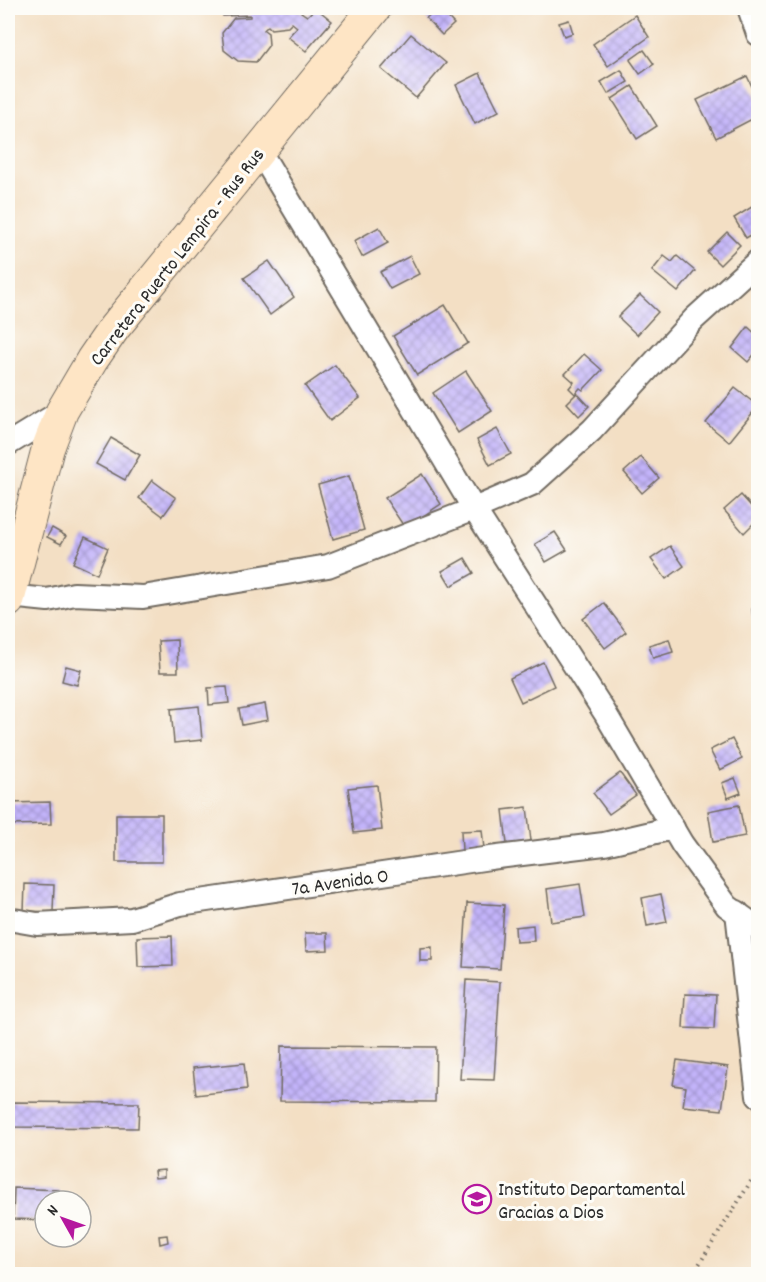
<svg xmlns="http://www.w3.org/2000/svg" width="766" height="1282" viewBox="0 0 766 1282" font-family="Dekko,sans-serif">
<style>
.building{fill:url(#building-cross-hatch)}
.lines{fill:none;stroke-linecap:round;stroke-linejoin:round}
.street-casing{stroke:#716a61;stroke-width:26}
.secondary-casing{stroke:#716a61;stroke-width:34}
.path{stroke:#716a61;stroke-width:4;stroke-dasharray:1.5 4.5;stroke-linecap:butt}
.street{stroke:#fff;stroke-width:22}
.secondary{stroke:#fee5c5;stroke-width:32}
.labels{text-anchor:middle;stroke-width:6;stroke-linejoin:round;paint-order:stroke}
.street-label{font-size:20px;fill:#2b2b2b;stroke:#fdfcf7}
.poi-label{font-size:20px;fill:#2b2b2b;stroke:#fdfcf7;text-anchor:start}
</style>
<defs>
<pattern id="building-cross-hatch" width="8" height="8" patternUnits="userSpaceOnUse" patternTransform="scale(1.5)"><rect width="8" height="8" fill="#c3b4fa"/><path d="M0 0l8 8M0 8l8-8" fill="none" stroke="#9f93cb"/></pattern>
</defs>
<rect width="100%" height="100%" fill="#fdfcf7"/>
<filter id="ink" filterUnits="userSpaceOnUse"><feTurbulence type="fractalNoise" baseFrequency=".0167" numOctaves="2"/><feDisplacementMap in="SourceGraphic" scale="12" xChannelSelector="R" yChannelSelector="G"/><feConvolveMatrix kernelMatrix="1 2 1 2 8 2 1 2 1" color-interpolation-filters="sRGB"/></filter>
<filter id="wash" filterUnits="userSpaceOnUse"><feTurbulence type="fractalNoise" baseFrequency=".008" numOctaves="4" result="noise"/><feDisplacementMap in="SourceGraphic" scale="24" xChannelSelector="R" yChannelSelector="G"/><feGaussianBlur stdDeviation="1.35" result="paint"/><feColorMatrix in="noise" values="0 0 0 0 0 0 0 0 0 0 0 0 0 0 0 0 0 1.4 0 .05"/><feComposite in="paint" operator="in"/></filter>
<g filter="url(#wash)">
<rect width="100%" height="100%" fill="#f3dfc4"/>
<g id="blocks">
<g class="building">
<path d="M223,8H305L301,12L307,16L316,8L332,21L306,51L288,37L297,27L292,23L288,27L271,29L268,26L264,30L268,33L269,45L256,62L238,61L224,50L222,33L234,18L250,17V15L223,16Z"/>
<path d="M439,8L454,24L442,35L426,18Z"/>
<path d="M635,15L649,37L608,66L593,44Z"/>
<path d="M569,20L573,33L564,36L559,23Z"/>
<path d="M411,34L446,63L416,98L381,69Z"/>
<path d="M644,50L654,64L640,74L630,60Z"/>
<path d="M621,70L628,82L608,94L601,82Z"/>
<path d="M480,73L499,111L475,124L456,85Z"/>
<path d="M747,76L758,99V116L716,138L697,100Z"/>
<path d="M632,86L657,126L637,139L612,99Z"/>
<path d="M755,205L758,210V231L746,238L734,218Z"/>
<path d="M379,227L388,243L362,257L354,241Z"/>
<path d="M727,232L740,245L720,265L707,252Z"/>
<path d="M410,256L419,274L390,289L380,272Z"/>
<path d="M664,256L672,262L677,256L695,271L678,292L652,271Z"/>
<path d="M269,261L294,297L270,315L244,278Z"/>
<path d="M640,295L658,312L637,335L618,317Z"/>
<path d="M445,305L468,343L417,375L393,336Z"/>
<path d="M748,327L758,336V350L748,362L732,348Z"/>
<path d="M584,354L602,370L583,390L580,388L575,394L569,388L574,382L565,374Z"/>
<path d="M335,365L360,398L330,421L305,386Z"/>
<path d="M466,371L492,411L458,433L433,393Z"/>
<path d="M735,388L758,406L729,442L706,423Z"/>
<path d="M577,393L589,406L579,416L567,403Z"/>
<path d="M497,429L511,454L490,465L477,440Z"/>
<path d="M111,438L140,455L125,480L96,464Z"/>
<path d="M641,457L659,478L642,493L624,472Z"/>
<path d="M422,474L441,504L405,528L385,498Z"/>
<path d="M349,476L364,530L333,539L318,485Z"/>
<path d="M152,480L176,498L163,516L139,498Z"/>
<path d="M741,495L758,514V519L744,533L724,510Z"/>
<path d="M52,528L66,536L61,544L47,537Z"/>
<path d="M555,532L567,550L546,562L535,544Z"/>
<path d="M85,537L108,548L97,574L73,563Z"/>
<path d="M670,546L684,566L666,579L651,559Z"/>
<path d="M465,558L474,573L451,586L442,571Z"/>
<path d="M604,603L626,632L605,648L583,619Z"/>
<path d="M758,608V617L753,618L752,609Z"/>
<path d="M669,639L673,652L653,658L649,645Z"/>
<path d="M177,640L178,672H160L158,641Z"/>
<path d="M543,662L554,686L521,702L510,678Z"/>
<path d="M66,666L81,670L77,685L62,681Z"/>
<path d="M227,687L229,703L209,705L208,688Z"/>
<path d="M265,704L268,720L242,725L239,709Z"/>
<path d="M199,706L202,740L174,743L171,709Z"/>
<path d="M732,739L742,759L720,770L710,750Z"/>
<path d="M620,773L636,795L609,814L593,793Z"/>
<path d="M735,778L741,793L728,798L722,783Z"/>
<path d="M377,785L382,830L354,833L348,788Z"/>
<path d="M50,802L51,824L8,825V803Z"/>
<path d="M739,805L745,836L713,842L708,811Z"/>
<path d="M527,807L531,841L507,844L503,810Z"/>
<rect x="116" y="814" width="46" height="48"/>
<path d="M482,830L484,849L462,851L461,831Z"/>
<path d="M25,884L54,885L53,912L24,911Z"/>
<path d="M580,884L585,917L551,922L547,889Z"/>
<path d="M661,894L667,922L647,926L642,898Z"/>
<path d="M467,903L504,905L500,969L463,967Z"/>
<path d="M533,925L534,941L516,942L515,927Z"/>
<path d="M305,933H327L328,950L306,951Z"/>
<path d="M172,936L173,966L138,967L137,937Z"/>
<path d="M432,947V961H420V948Z"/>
<path d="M466,980L500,982L494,1080L460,1079Z"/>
<path d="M685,994L716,995L714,1029L683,1028Z"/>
<path d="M281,1046L436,1047L435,1102L280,1101Z"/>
<path d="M677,1060L728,1067L722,1110L683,1106L686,1087L673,1085Z"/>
<path d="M244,1063L247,1089L196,1095L193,1068Z"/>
<path d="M8,1102L139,1103L138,1128L8,1127Z"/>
<path d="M164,1170V1177L155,1178L154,1171Z"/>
<path d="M14,1188L59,1190L58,1201H45V1220L13,1219Z"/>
<path d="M167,1235L168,1242L160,1244L159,1236Z"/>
</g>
</g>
</g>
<g filter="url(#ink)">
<use href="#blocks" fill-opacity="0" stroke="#716a61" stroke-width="1.5"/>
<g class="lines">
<g class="street-casing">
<g id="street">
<path d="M749,8L758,34"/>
<path d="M259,150L474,509L605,713L682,844L727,906L758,928"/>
<path d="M8,444L62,411"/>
<path d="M9,596L48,600L74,594L143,597L328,566L474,509L532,484L592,430L694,319L758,261"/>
<path d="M737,912L758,1096"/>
<path d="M8,919L37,924L132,919L180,904L490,858L604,844L673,828"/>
</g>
</g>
<g class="secondary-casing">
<path id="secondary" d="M8,601L48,448L62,411L92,360L114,328L375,8"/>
</g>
<path class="path" d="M693,1274L758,1170"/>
<use href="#street" class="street"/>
<use href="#secondary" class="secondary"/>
</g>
</g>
<defs>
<g id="school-ring" transform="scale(1.5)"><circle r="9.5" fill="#fdfcf7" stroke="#b5179e" stroke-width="1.5"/><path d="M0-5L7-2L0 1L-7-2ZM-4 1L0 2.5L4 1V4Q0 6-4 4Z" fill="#b5179e"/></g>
</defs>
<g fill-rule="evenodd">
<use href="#school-ring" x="477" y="1199"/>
</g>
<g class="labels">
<g class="street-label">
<text transform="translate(176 256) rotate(-52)" y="7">Carretera Puerto Lempira - Rus Rus</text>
<text transform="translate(340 881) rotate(-8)" y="7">7a Avenida O</text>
</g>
<g class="poi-label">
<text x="498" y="1195">Instituto Departamental<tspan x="498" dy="23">Gracias a Dios</tspan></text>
</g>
</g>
<rect width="766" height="1282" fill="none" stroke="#fdfcf7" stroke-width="30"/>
<g transform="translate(63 1219) rotate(310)"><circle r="28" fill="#fdfcf7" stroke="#a9a8a5" stroke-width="1.5"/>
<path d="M0-4.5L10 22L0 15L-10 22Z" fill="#b5179e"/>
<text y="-9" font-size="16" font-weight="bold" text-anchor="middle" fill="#2b2b2b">N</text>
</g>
</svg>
